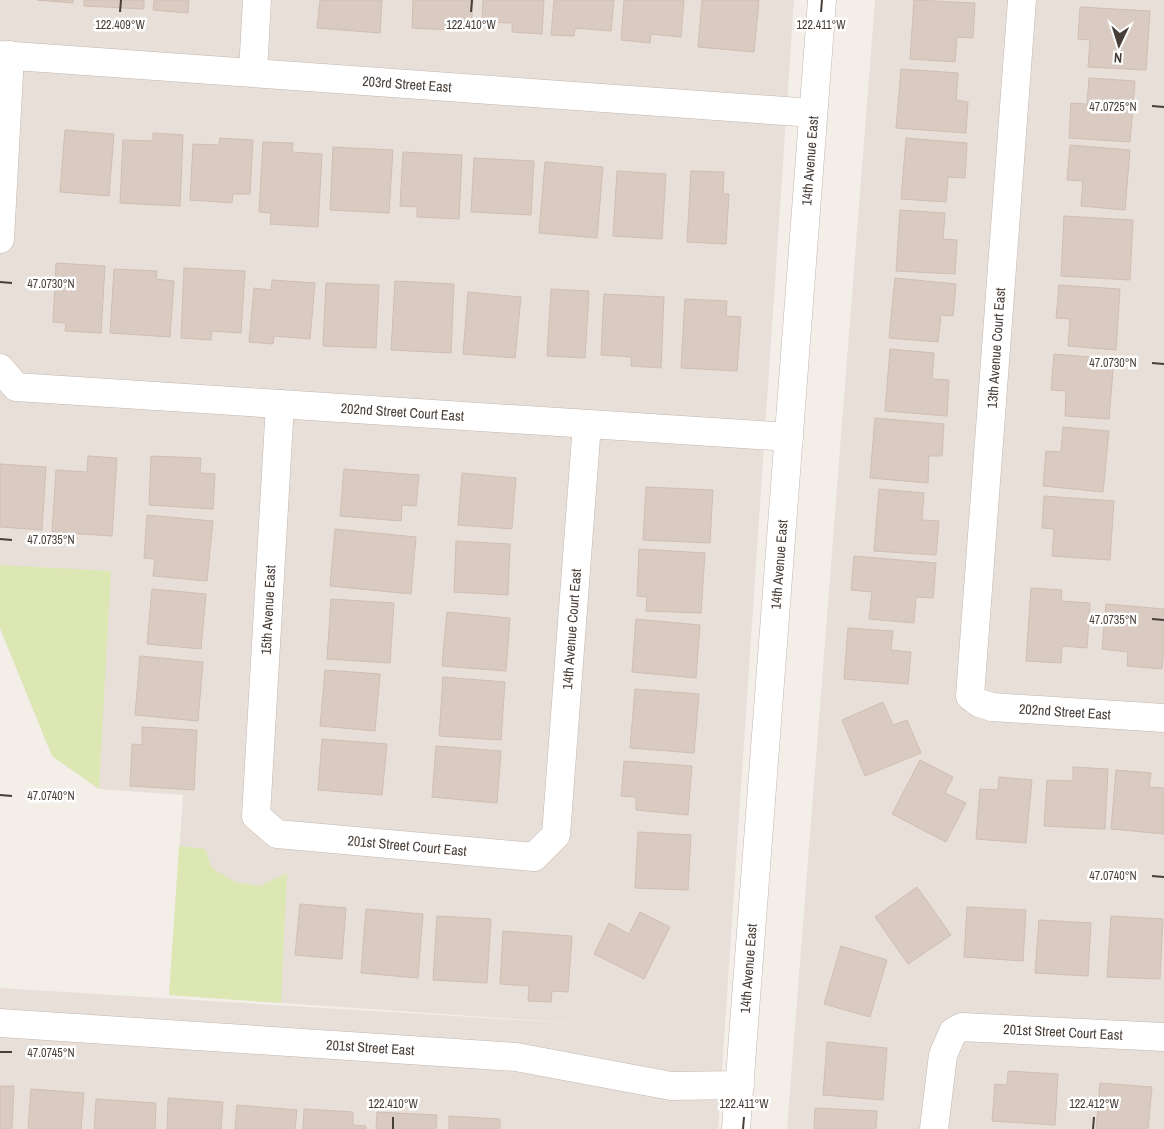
<svg xmlns="http://www.w3.org/2000/svg" width="1164" height="1129" viewBox="0 0 1164 1129" font-family="'Archivo Narrow',sans-serif">
<style>
.residential{fill:#e8dfd8}
.green{fill:#dce7b3}
.building{fill:#d9cbc2;stroke:#d0beb2}
.lines{fill:none;stroke-linecap:round;stroke-linejoin:round}
.minor-casing{stroke:#c3b7af;stroke-width:29}
.minor{stroke:#fff;stroke-width:28}
.ticks{fill:none;stroke:#483e38;stroke-width:2}
.labels{text-anchor:middle;stroke-width:5;stroke-linejoin:round;paint-order:stroke}
.street-label{font-size:14px;fill:#483e38;stroke:#fff}
.ticks-label{font-size:12px;text-anchor:middle;fill:#483e38;stroke:#fff;stroke-width:5;stroke-linejoin:round;paint-order:stroke}
</style>
<rect width="100%" height="100%" fill="#f4eee9"/>
<g class="residential">
<path d="M0,0H794L718,1129H0V988L601,1025L169,995L183,795L99,789L52,756L0,628Z"/>
<path d="M875,0H1164V1129H787Z"/>
</g>
<g class="green">
<path d="M0,565L111,571L99,789L52,756L0,628Z"/>
<path d="M179,846L205,849L212,868L235,882L260,886L287,873L281,1003L169,995Z"/>
</g>
<g class="building">
<path d="M37,0H73V3Z"/>
<path d="M84,0H144V9L84,6Z"/>
<path d="M154,0H189L188,13L153,10Z"/>
<path d="M320,0H382L380,33L317,28Z"/>
<path d="M413,0H473L471,31L412,28Z"/>
<path d="M483,0H544L542,34L512,32V23L482,22Z"/>
<path d="M554,0H614L611,31L575,28L574,36L551,35Z"/>
<path d="M624,0H684L681,37L651,34L650,43L621,40Z"/>
<path d="M702,0H759L754,52L698,47Z"/>
<path d="M914,0L975,3L973,38L957,37L955,62L910,59Z"/>
<path d="M1080,7L1150,11L1146,70L1088,67L1090,40L1078,39Z"/>
<path d="M901,69L958,73L956,100L968,102L966,133L896,128Z"/>
<path d="M1089,78L1135,81L1130,142L1069,138L1071,103L1087,104Z"/>
<path d="M65,130L114,134L109,196L60,192Z"/>
<path d="M153,133L183,135L180,206L120,203L123,140L153,141Z"/>
<path d="M220,138L253,140L250,194H233L232,203L190,200L193,144L219,145Z"/>
<path d="M906,138L967,143L965,178L948,177L946,202L901,199Z"/>
<path d="M263,142L293,143L292,152L322,154L318,227L270,224L271,213L259,212Z"/>
<path d="M1070,145L1130,150L1125,210L1081,206L1083,181L1067,180Z"/>
<path d="M333,147L393,150L389,213L330,210Z"/>
<path d="M403,152L462,155L459,219L417,217V207L400,206Z"/>
<path d="M474,158L534,161L531,215L471,212Z"/>
<path d="M545,162L603,167L597,238L539,233Z"/>
<path d="M617,171L666,174L662,239L613,236Z"/>
<path d="M691,171L724,172L723,194H729L726,244L687,242Z"/>
<path d="M900,210L945,213L943,239L957,240L955,274L896,271Z"/>
<path d="M1064,216L1133,220L1130,280L1061,276Z"/>
<path d="M56,263L105,266L101,333L65,331L66,323L53,322Z"/>
<path d="M184,268L245,271L241,333L212,331L211,340L181,338Z"/>
<path d="M114,269L157,271L156,279L174,281L170,337L110,333Z"/>
<path d="M895,278L956,284L953,316L941,315L938,342L889,338Z"/>
<path d="M272,280L315,283L310,339L274,336L273,344L249,342L254,288L271,290Z"/>
<path d="M395,281L454,284L451,353L391,350Z"/>
<path d="M326,283L379,285L376,348L323,346Z"/>
<path d="M1059,285L1120,289L1116,350L1068,346L1070,319L1056,318Z"/>
<path d="M551,289L589,291L585,358L547,356Z"/>
<path d="M468,292L521,297L515,358L463,354Z"/>
<path d="M604,294L664,297L661,368L631,366V357L601,355Z"/>
<path d="M685,299L727,301L726,316L741,317L737,371L681,368Z"/>
<path d="M890,349L934,353L932,379L949,380L947,416L885,411Z"/>
<path d="M1054,354L1114,359L1109,419L1065,416L1066,391L1051,390Z"/>
<path d="M875,418L944,424L942,456H929L928,483L870,478Z"/>
<path d="M1063,427L1109,431L1103,492L1043,486L1046,451L1061,452Z"/>
<path d="M88,456L117,458L112,536L52,532L56,470L87,472Z"/>
<path d="M151,456L201,458L200,473L215,474L213,509L149,505Z"/>
<path d="M0,464L46,467L42,530L0,527Z"/>
<path d="M344,469L419,475L416,506L402,505L401,521L340,516Z"/>
<path d="M462,473L516,478L512,529L458,525Z"/>
<path d="M646,487L713,490L710,543L643,540Z"/>
<path d="M879,489L924,493L922,520L939,521L936,555L874,551Z"/>
<path d="M1044,496L1114,501L1110,560L1052,556L1054,529L1042,528Z"/>
<path d="M147,515L213,521L207,581L153,576L155,559L144,558Z"/>
<path d="M335,529L416,537L411,594L330,586Z"/>
<path d="M456,541L510,544L508,595L454,592Z"/>
<path d="M639,549L705,553L701,613L646,611L647,597L637,596Z"/>
<path d="M854,556L936,563L933,598L916,597L914,623L869,619L872,592L851,590Z"/>
<path d="M1031,588L1062,590L1061,601L1090,603L1087,648L1062,646L1061,663L1026,661Z"/>
<path d="M152,589L206,594L201,649L147,644Z"/>
<path d="M331,599L394,603L390,663L327,659Z"/>
<path d="M1106,604L1164,609V646L1162,669L1127,666L1128,652L1102,649Z"/>
<path d="M447,612L510,618L506,671L442,666Z"/>
<path d="M636,619L700,625L696,678L632,672Z"/>
<path d="M848,628L893,631L891,650L911,652L908,684L844,679Z"/>
<path d="M140,656L203,662L198,721L135,715Z"/>
<path d="M325,670L380,674L375,731L320,726Z"/>
<path d="M443,677L505,682L501,740L439,736Z"/>
<path d="M635,689L699,694L694,753L630,748Z"/>
<path d="M883,702L893,725L907,720L921,753L865,776L842,720Z"/>
<path d="M142,727L197,730L194,790L130,786L132,744L142,745Z"/>
<path d="M322,739L387,744L382,795L318,790Z"/>
<path d="M436,746L501,751L497,803L432,797Z"/>
<path d="M920,760L953,777L945,793L966,803L946,842L892,814Z"/>
<path d="M624,761L692,766L688,815L636,810V797L621,796Z"/>
<path d="M1073,767L1108,769L1105,829L1044,826L1047,780L1073,781Z"/>
<path d="M1116,770L1151,773L1149,787L1164,788V834L1111,829Z"/>
<path d="M999,777L1032,780L1026,843L976,839L980,789L998,790Z"/>
<path d="M638,832L691,835L688,890L635,888Z"/>
<path d="M917,887L951,935L908,964L875,917Z"/>
<path d="M300,904L346,908L342,959L295,955Z"/>
<path d="M967,907L1026,910L1023,961L964,957Z"/>
<path d="M366,909L423,914L418,978L361,973Z"/>
<path d="M640,912L670,927L644,979L594,954L609,923L629,934Z"/>
<path d="M437,916L491,919L487,983L433,980Z"/>
<path d="M1111,916L1163,919L1160,979L1107,977Z"/>
<path d="M1039,920L1091,923L1088,976L1035,973Z"/>
<path d="M503,931L572,936L568,992L552,991L551,1002L528,1001L529,986L500,984Z"/>
<path d="M841,946L887,960L870,1017L824,1004Z"/>
<path d="M827,1042L887,1048L883,1100L823,1095Z"/>
<path d="M1008,1071L1058,1074L1055,1125L992,1121L995,1084L1007,1085Z"/>
<path d="M1100,1083L1152,1087L1148,1129H1096Z"/>
<path d="M0,1086H14L12,1129H0Z"/>
<path d="M31,1089L84,1093L81,1129H28Z"/>
<path d="M168,1098L223,1102L221,1129H167Z"/>
<path d="M96,1099L156,1103L155,1129H94Z"/>
<path d="M237,1105L297,1110L295,1129H235Z"/>
<path d="M815,1108L877,1111L876,1129H814Z"/>
<path d="M304,1109L353,1112V1125L366,1126V1129H303Z"/>
<path d="M377,1112L437,1115L436,1129H376Z"/>
<path d="M449,1116L500,1119V1129H449Z"/>
</g>
<g class="lines">
<g class="minor-casing">
<g id="minor">
<path id="s1" d="M1022,0L970,696L979,703L992,707L1164,718"/>
<path id="s2" d="M0,55L813,113"/>
<path d="M253,72L257,0"/>
<path d="M0,239L10,55"/>
<path id="s3" d="M0,368L16,387L789,437"/>
<path id="s4" d="M280,404L256,816L277,834L534,857L556,835L587,424"/>
<path id="s5" d="M0,1023L516,1057L671,1086L740,1085"/>
<path id="s6" d="M736,1129L822,0"/>
<path id="s7" d="M934,1129L943,1055L953,1032L962,1027L1164,1037"/>
</g>
</g>
<use href="#minor" class="minor"/>
</g>
<path class="ticks" d="M120,12L121,0M471,12L472,0M821,12L822,0M1152,106L1164,107M0,282L12,283M1152,363L1164,364M0,539L12,540M1152,619L1164,620M0,795L12,796M1152,876L1164,877M0,1052H12M393,1129V1117M743,1129L744,1117M1093,1129L1094,1117"/>
<g class="labels">
<g class="street-label">
<text dy="5" stroke="none"><textPath href="#s2" startOffset="408">203rd Street East</textPath></text>
<text dy="5" stroke="none"><textPath href="#s6" startOffset="971">14th Avenue East</textPath></text>
<text transform="translate(996 348) rotate(-86)" y="5">13th Avenue Court East</text>
<text dy="5" stroke="none"><textPath href="#s3" startOffset="412">202nd Street Court East</textPath></text>
<text dy="5" stroke="none"><textPath href="#s6" startOffset="566">14th Avenue East</textPath></text>
<text transform="translate(268 610) rotate(-87)" y="5">15th Avenue East</text>
<text dy="5" stroke="none"><textPath href="#s4" startOffset="936">14th Avenue Court East</textPath></text>
<text dy="5" stroke="none"><textPath href="#s1" startOffset="796">202nd Street East</textPath></text>
<text dy="5" stroke="none"><textPath href="#s4" startOffset="571">201st Street Court East</textPath></text>
<text dy="5" stroke="none"><textPath href="#s6" startOffset="161">14th Avenue East</textPath></text>
<text dy="5" stroke="none"><textPath href="#s7" startOffset="211">201st Street Court East</textPath></text>
<text dy="5" stroke="none"><textPath href="#s5" startOffset="371">201st Street East</textPath></text>
</g>
</g>
<g class="ticks-label">
<text x="120" y="29">122.409°W</text>
<text x="471" y="29">122.410°W</text>
<text x="821" y="29">122.411°W</text>
<text x="1113" y="111">47.0725°N</text>
<text x="51" y="288">47.0730°N</text>
<text x="1113" y="367">47.0730°N</text>
<text x="51" y="544">47.0735°N</text>
<text x="1113" y="624">47.0735°N</text>
<text x="51" y="800">47.0740°N</text>
<text x="1113" y="880">47.0740°N</text>
<text x="51" y="1057">47.0745°N</text>
<text x="393" y="1108">122.410°W</text>
<text x="744" y="1108">122.411°W</text>
<text x="1094" y="1108">122.412°W</text>
</g>
<g transform="translate(1119 45) rotate(184)" stroke="#ffffff" stroke-width="4" paint-order="stroke">
<path d="M0-4L9 19L0 12L-9 19Z" fill="#483e38"/>
<text y="-8" font-size="14" font-weight="bold" text-anchor="middle" fill="#483e38">N</text>
</g>
</svg>
